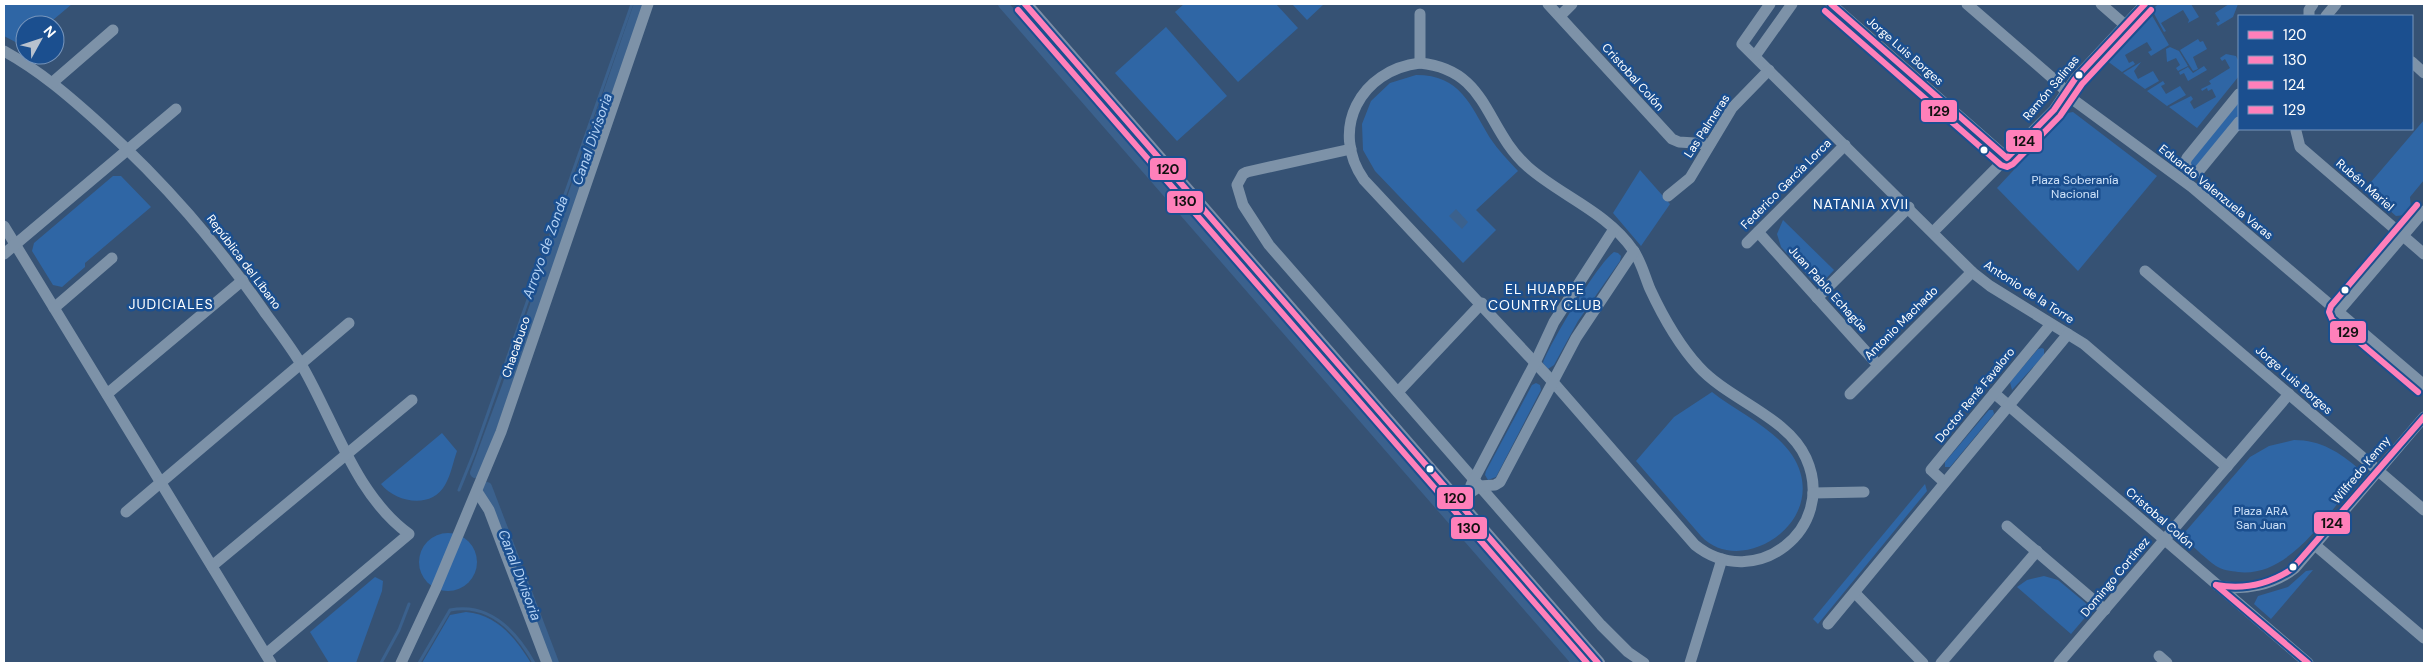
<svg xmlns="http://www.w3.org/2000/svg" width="2428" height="667" viewBox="0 0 2428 667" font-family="'DM Sans',sans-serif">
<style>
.green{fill:#2f66a5}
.water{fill:#3b618d}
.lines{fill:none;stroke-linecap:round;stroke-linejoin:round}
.stream{stroke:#3b618d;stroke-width:3}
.canal{stroke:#3b618d;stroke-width:10}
.minor{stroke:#7d92a8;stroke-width:11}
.major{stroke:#7d8ea7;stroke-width:14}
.bus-1-casing{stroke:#1b4f8f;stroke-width:10}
.bus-2-casing{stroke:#1b4f8f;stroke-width:10}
.bus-3-casing{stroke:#1b4f8f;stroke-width:10}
.bus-4-casing{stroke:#1b4f8f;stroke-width:10}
.bus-1{stroke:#ff80ba;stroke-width:6}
.bus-2{stroke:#ff80ba;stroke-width:6}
.bus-3{stroke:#ff80ba;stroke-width:6}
.bus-4{stroke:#ff80ba;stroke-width:6}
.bus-dot{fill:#fff;stroke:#1b4f8f;stroke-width:2}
.labels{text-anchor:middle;stroke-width:5;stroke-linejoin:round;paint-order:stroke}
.street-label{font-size:12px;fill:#fff;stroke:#1b4f8f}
.park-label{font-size:12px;fill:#cfe3fa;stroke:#1b4f8f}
.water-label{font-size:14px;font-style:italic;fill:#b5d3f5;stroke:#1b4f8f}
.neighbourhood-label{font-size:14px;letter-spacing:1px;fill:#fff;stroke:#1b4f8f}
.line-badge{stroke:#1b4f8f;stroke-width:2}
.pale-badge-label{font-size:14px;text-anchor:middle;font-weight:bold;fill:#111}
</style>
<rect width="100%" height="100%" fill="#365274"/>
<g class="green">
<path d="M4,4H72L47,25H25V44L23,46L4,36Z"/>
<path d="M1184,4H1276L1298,28L1238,82L1175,12Z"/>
<path d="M1292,4H1324L1307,20Z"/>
<path d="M2158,4H2191L2199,17L2188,23L2189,20L2183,10L2161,23L2166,31L2164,32L2152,10Z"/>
<path d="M2229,4H2238L2233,17L2218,26L2216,23L2220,21L2215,13Z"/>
<path d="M2150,12L2169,45L2151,56L2148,52L2152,50L2147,42L2125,55L2129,63L2133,61L2135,64L2122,72L2106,60Z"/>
<path d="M1166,27L1227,96L1177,141L1115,73Z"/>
<path d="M2198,39L2200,42L2203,41L2207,49L2193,57L2198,69L2193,71L2180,50Z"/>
<path d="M2170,47L2179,51L2188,66L2178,71L2176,68L2180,65L2176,58L2167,62L2166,49Z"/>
<path d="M2226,54L2236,56L2239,62V76L2197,128L2169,107L2191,96L2193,99L2190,102L2194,109L2216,97L2212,89L2208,91L2207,88L2202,91L2201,89L2211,84L2209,81L2230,68L2225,59L2222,61L2220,58Z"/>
<path d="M2141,62L2134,71L2138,79L2153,71L2159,81L2145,89L2123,73Z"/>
<path d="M2204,66L2207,70L2188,81L2184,73L2180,75L2179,72L2188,67L2193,73Z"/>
<path d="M1416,75C1461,75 1470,105 1490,138C1498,150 1508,160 1518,171L1476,210L1496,230L1463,263L1375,171L1363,150L1362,124L1371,101L1390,83Z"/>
<path d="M2163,81L2165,84L2161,86L2166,94L2180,86L2186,95L2167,106L2147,91Z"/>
<path d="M2239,102V115L2194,169L2189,162Z"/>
<path d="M2073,112L2157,176L2078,271L1997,188L2067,113Z"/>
<path d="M2424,120V180L2410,197L2411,208L2405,215L2396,216L2365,189Z"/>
<path d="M1640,170L1670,204L1641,246L1613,213Z"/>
<path d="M113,176H121L151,207L85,263V267L62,287L53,285L32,251L34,243Z"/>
<path d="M1783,220L1834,270L1823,282H1814L1781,247L1777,234Z"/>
<path d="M1614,252L1618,253L1621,256L1620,261L1578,321L1554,365L1548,369L1543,363C1550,343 1598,263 1614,252Z"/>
<path d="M2042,348L2044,349V355L2012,390L2010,382L2038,349Z"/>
<path d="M1536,383L1540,385L1541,390L1496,477L1488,480L1485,475L1486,471L1532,385Z"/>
<path d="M1712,392C1737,412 1774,428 1792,455C1834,519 1742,580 1701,536L1636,461L1674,417Z"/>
<path d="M1989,410H1993L1994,414L1950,467H1945V462Z"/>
<path d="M442,433L457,451C453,462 451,475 445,485C432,509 396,503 381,484Z"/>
<path d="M2294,440C2321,440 2339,452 2359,469L2360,476C2328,512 2291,578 2238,572C2231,571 2222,570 2216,566C2206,559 2196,549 2187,541L2186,531L2250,457L2269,446Z"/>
<path d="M1925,484L1927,491L1818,624L1813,619Z"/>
<circle cx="448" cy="562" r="29"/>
<path d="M2313,570L2271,619L2254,604L2258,596L2288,587L2306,571Z"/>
<path d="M2044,576L2058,580L2088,605V614L2071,634L2017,587L2027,580Z"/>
<path d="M375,577L383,581L382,591L356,663H329L310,632Z"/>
<path d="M466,612C498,615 515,638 531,663H422L450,615Z"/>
</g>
<path class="water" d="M1456,209L1468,222L1462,229L1449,216Z"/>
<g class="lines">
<g class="stream">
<path d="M459,490L474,453L632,4"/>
<path d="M381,663L399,630L409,604"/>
<path d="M419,663L450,610C490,602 516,631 534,663"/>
</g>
<g class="canal">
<path d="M1003,4L1577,663"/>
<path d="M475,473L507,386L639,4"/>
<path d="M487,487L554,663"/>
</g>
<g class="minor">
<path d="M1548,4L1672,139L1679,142L1710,144"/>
<path d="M1770,4L1742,44L1972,272L1990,286L2084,344L2227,467"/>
<path d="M1831,4L2007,158"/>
<path d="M1967,4L2057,82L2075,101L2192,187L2424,385"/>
<path d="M2101,4L2125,25"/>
<path d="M1560,16L1572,4"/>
<path d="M2309,16V10L2313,4"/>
<path d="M2326,16L2336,4"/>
<path d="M4,51C40,71 69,96 100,124C165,183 216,242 266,314C278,330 290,346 301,364C334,420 355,495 409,534L266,654"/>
<path d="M1755,56L1792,4"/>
<path d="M2412,62L2424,73"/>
<path d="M1420,63C1489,70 1484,128 1528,167C1561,196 1607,212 1633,250C1641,261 1645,277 1650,289C1663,317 1678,344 1699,367C1729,400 1788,417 1806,458C1838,529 1755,593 1695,545L1553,382L1364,180C1329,130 1360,70 1420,63Z"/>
<path d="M1420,63V14"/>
<path d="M53,82L113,30"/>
<path d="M2239,94L2187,158L2185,163L2187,168L2193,173L2198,172L2239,122"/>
<path d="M2296,131L2300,147L2424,254"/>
<path d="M1351,149L1247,172L1243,174L1237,185L1243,205L1269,245L1601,625L1628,652L1644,663"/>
<path d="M1668,196L1690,178L1732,108L1769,70"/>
<path d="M4,226L271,663"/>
<path d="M1758,232L1878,365"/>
<path d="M1933,232L2054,110L2075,79L2145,4"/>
<path d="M1747,243L1845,145"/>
<path d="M4,254L176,109"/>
<path d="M2145,271L2424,510"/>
<path d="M1817,298L1909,207"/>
<path d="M54,308L112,258"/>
<path d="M2338,312L2424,211"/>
<path d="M1398,392L1482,303"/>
<path d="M1994,393L2308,663"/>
<path d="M107,394L243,280"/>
<path d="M1850,394L1972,272"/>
<path d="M1944,482L1931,470L2051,324"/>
<path d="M1471,485L1535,363L1554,322L1614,229"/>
<path d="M478,493L489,510L547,663"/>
<path d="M1813,493L1864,492"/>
<path d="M1457,502L1480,486L1495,485L1500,482L1576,338L1634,251"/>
<path d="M126,512L349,323"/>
<path d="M2007,526L2105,610"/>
<path d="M2315,545L2424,638"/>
<path d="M212,566L412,400"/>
<path d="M2218,586C2244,591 2274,585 2295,568L2424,417"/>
<path d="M1855,593L1923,663"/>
<path d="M1828,624L2068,334"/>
<path d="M2159,656L2167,663"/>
<path d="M401,663L436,588L501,432L648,4"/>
<path d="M1690,663L1722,559"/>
<path d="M1941,663L2037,551"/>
<path d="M2059,663L2289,394"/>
</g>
<path class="major" d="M1025,4L1598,663"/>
<g class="bus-1-casing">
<path id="bus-1" d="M1025,4L1598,663"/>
</g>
<g class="bus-2-casing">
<path id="bus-2" d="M1018,10L1587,663"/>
</g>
<g class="bus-3-casing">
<g id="bus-3">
<path d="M1831,4L2007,158L2054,110L2075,79L2145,4"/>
<path d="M2216,585C2244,590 2268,585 2292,569L2424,417"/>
<path d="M2216,585L2308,663"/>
</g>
</g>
<g class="bus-4-casing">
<g id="bus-4">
<path d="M1825,11L2001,165L2007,167L2013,164L2060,116L2082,84L2151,10"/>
<path d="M2417,205L2331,306L2329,312L2332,319L2418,392"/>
</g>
</g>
<use href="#bus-1" class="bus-1"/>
<use href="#bus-2" class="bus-2"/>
<use href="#bus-3" class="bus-3"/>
<use href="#bus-4" class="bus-4"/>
</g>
<g class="bus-dot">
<circle cx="2079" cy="75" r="4.5"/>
<circle cx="1984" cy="150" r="4.5"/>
<circle cx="2345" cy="290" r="4.5"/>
<circle cx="1430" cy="469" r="4.5"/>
<circle cx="2293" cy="567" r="4.5"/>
</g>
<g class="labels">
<g class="street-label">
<text transform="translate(1905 51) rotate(41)" y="4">Jorge Luis Borges</text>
<text transform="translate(1633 77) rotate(48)" y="4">Cristobal Colón</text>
<text transform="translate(2051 88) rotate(-50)" y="4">Ramón Salinas</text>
<text transform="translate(1707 126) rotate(-57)" y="4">Las Palmeras</text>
<text transform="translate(1786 184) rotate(-45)" y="4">Federico García Lorca</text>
<text transform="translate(2365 185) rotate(41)" y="4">Rubén Mariel</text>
<text transform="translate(2216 192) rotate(39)" y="4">Eduardo Valenzuela Varas</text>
<text transform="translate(244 262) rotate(53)" y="4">República del Líbano</text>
<text transform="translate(1828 289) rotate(48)" y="4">Juan Pablo Echagüe</text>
<text transform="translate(2029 292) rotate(33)" y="4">Antonio de la Torre</text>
<text transform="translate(1901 323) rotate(-45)" y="4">Antonio Machado</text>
<text transform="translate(516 347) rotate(-71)" y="4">Chacabuco</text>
<text transform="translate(2294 380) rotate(41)" y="4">Jorge Luis Borges</text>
<text transform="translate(1975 395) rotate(-51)" y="4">Doctor René Favaloro</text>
<text transform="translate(2361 470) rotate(-50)" y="4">Wilfredo Kenny</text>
<text transform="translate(2160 518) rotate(41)" y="4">Cristobal Colón</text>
<text transform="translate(2115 577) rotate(-50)" y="4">Domingo Cortínez</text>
</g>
<g class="park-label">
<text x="2075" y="184">Plaza Soberanía<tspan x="2075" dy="14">Nacional</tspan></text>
<text x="2261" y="515">Plaza ARA<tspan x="2261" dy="14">San Juan</tspan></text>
</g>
<g class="water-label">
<text transform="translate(592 139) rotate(-71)" y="5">Canal Divisoria</text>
<text transform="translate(545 247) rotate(-70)" y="5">Arroyo de Zonda</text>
<text transform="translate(520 575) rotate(69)" y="5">Canal Divisoria</text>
</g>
<g class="neighbourhood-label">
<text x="1861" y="209">NATANIA XVII</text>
<text x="1545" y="294">EL HUARPE<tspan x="1545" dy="16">COUNTRY CLUB</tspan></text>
<text x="171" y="309">JUDICIALES</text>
</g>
</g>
<g class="line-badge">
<rect x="1920" y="99" width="38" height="24" rx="5" fill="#ff80ba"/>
<rect x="2005" y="129" width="38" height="24" rx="5" fill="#ff80ba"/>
<rect x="1149" y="157" width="38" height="24" rx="5" fill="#ff80ba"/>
<rect x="1166" y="190" width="38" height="24" rx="5" fill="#ff80ba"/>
<rect x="2329" y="320" width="38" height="24" rx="5" fill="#ff80ba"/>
<rect x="1436" y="486" width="38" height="24" rx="5" fill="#ff80ba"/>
<rect x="2313" y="511" width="38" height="24" rx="5" fill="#ff80ba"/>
<rect x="1450" y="516" width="38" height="24" rx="5" fill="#ff80ba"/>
</g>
<g class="pale-badge-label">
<text x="1939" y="116">129</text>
<text x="2024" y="146">124</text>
<text x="1168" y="174">120</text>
<text x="1185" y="206">130</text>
<text x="2348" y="337">129</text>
<text x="1455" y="503">120</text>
<text x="2332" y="528">124</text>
<text x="1469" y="533">130</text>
</g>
<rect width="2428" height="667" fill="none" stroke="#ffffff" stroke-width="10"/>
<rect x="2238" y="15" width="175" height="115" fill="#1b4f8f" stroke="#7695bc"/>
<rect x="2248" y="31" width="25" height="8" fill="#ff80ba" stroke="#7695bc"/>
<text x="2283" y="40" font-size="15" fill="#ffffff">120</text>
<rect x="2248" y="56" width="25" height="8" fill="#ff80ba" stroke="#7695bc"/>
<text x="2283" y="65" font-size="15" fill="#ffffff">130</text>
<rect x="2248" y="81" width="25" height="8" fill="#ff80ba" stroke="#7695bc"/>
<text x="2283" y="90" font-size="15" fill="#ffffff">124</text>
<rect x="2248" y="106" width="25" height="8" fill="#ff80ba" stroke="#7695bc"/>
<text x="2283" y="115" font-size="15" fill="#ffffff">129</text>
<g transform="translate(40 40) rotate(50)"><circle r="24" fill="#1b4f8f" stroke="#7695bc"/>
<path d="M0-4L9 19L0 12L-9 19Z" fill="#b9c2ce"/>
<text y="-8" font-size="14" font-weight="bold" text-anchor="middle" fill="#ffffff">N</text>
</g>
</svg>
